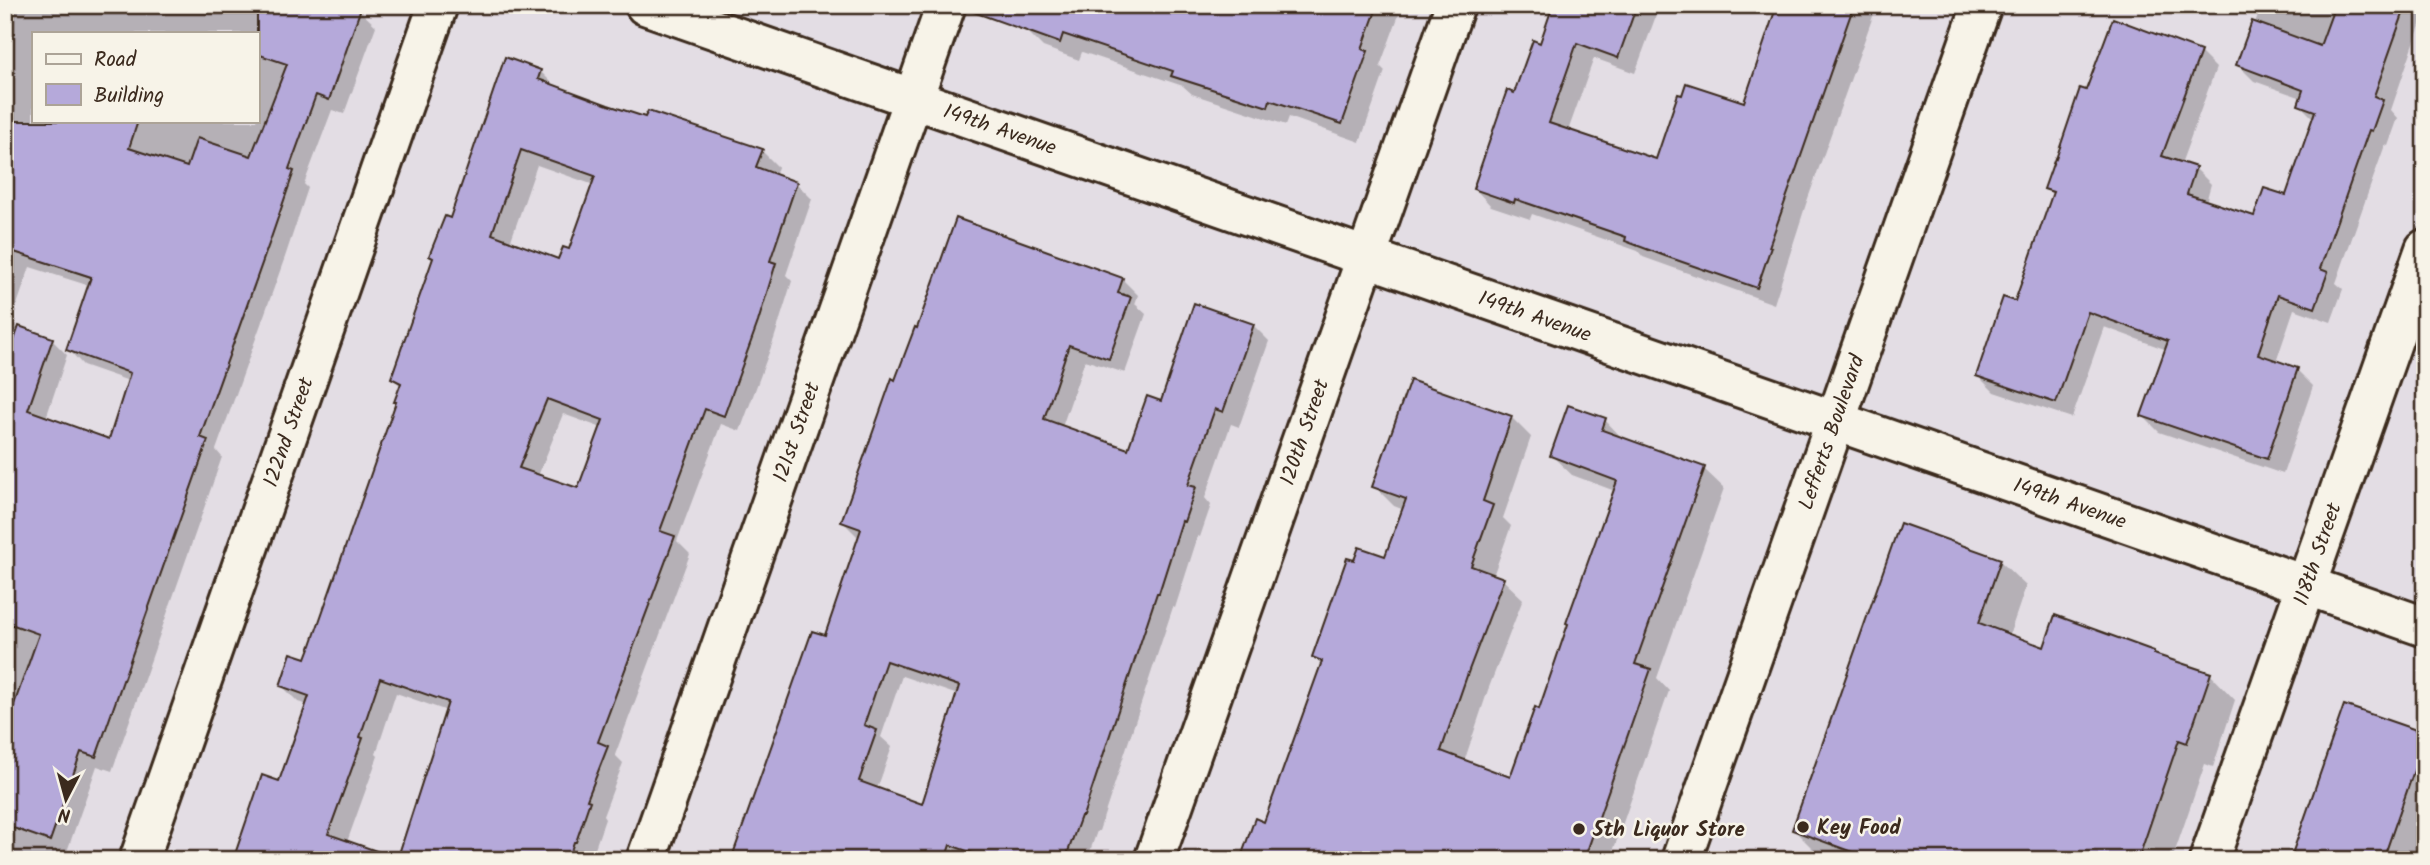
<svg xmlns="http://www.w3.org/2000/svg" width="2430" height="865" viewBox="0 0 2430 865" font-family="Kalam,sans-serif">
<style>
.shadow{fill:#0003;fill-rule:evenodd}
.building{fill:#b5a9da;stroke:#3b2a1e;stroke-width:2;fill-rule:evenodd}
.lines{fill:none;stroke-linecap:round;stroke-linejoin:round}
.street-casing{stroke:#3b2a1e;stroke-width:44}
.secondary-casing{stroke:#3b2a1e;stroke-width:44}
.street{stroke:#f7f3e8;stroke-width:38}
.secondary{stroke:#f7f3e8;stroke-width:38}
.poi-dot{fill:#3b2a1e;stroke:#f7f3e8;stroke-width:2.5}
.labels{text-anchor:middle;stroke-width:5;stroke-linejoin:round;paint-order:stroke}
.street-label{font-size:21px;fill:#3b2a1e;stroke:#f7f3e8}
.poi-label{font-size:21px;font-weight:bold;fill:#3b2a1e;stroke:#f7f3e8;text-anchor:start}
</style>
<rect width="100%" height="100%" fill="#e3dde4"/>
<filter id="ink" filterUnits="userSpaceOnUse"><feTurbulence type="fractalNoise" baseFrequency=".0143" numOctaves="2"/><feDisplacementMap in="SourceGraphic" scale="14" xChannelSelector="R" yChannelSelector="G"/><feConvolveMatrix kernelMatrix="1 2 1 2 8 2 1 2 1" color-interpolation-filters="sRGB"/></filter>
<g filter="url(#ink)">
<g class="shadow">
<path d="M17,5H345L360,11L376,26L344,114L332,110L304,184L308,188L285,257L216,450L222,457L112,771L97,766L64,860H5V30L13,8L16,9ZM33,33H257V121H33ZM30,267L90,286L68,349L83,365L129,381L110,441L46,418L67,355L52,340L10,325Z"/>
<path d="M1033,5H1394L1400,12L1380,66L1385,71L1360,142L1289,117L1286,125L1192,94L1183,86L1082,52L1079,60L1043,47L1025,29Z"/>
<path d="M1555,5H1655L1654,9L1657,13L1635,73L1594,58L1568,131L1657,162L1745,104L1778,8L1775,5H1877L1806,204L1774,304L1643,257L1638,251L1532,214L1530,219L1491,206L1475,189L1515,95L1541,45Z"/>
<path d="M2262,5H2425V11L2391,110L2398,118L2388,146L2385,145L2336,283L2343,289L2331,322L2294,309L2276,362L2297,370L2313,386L2283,474L2159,432L2143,416L2167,350L2104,327L2072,418L1994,392L1978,376L2016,303L2054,196L2046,188L2087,92L2200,52L2216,68L2181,164L2195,168L2211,184L2206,202L2255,218L2287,197L2314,119L2300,105L2302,98L2254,81L2238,65Z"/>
<path d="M540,71L557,88L608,107L762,151L778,167L775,176L796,183L812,199L786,275L792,281L774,339L740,431L721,424L677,541L690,554L615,755L623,763L603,816L605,819L592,857L589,860H233L280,784L308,705L298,702L282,686L307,661L402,387L393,378L451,220ZM537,165L594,185L570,252L559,261L510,243ZM563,414L602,428L579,490L538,476ZM396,693L447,711L401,852L399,851L396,860L347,842L378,756L376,754Z"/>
<path d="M1122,279L1138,295L1135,304L1146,314L1125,373L1085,360L1062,427L1129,451L1162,403L1253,325L1269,341L1239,427L1231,424L1205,498L1211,505L1200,537L1198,536L1175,608L1173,607L1099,831H1097L1087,860H733L826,637L859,538L843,522L896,382ZM902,676L958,695L923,806L877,789L892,747L881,737Z"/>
<path d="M1511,417L1531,437L1503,518L1511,526L1493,576L1503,580L1523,599L1488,690L1464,762L1511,779L1540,711L1615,491L1572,475L1552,456L1605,420L1624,440L1704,469L1724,488L1657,678L1669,691L1610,860H1242L1265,824L1322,665L1314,657L1355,562L1387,558L1404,510L1394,506L1374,486Z"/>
<path d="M2425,497V522L2418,515Z"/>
<path d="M2000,561L2026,586L2009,636L2045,649L2154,653L2157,657L2210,674L2235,700L2213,767L2205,764L2172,860H1832L1819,855L1794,830Z"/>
<path d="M2425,735V860H2293Z"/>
</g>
<g class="building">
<path d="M257,5H362L329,100L316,95L289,169L294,171L270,241L200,437L208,440L96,757L81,752L50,841L5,825V730L39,634L5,622V366L19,326L53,338L28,410L109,439L130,373L66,350L91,277L5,249V121H138L129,148L187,167L197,138L251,156L287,64L257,54Z"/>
<path d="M968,5H1378L1362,49L1368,51L1342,124L1270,100L1268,107L1171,76L1173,71L1063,34L1060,43L968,10Z"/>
<path d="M1553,5H1637L1618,58L1577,43L1549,123L1656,159L1678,94L1682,95L1686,83L1744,102L1777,5H1854L1769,247H1771L1757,288L1665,256L1625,241L1626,237L1515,199L1514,203L1473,189L1507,90L1514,93L1533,40L1540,43Z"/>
<path d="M2335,5H2378L2403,14L2374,96L2383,100L2372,131L2369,130L2320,269L2328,272L2315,308L2278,295L2258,354L2298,368L2267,459L2141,416L2168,341L2088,312L2056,403L1976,376L2003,297L2015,301L2053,192L2044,189L2055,158L2056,159L2080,88L2086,90L2113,18L2201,51L2162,156L2196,167L2187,194L2254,216L2264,188L2286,195L2315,111L2298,105L2303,90L2236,65L2252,21L2320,46Z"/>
<path d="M505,57L541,70L538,79L608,105L645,117L648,111L763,149L756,167L797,182L770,261L776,263L758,322L724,416L705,409L660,531L675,536L598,742L608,746L587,800L590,801L576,842H574L568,860H397L448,702L380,678L360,737L363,738L328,834L388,855V860H233L262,775L279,781L309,696L280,686L291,653L306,658L311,645L396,402H394L401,383L391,378L433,258L429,256L445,216L450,218ZM521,150L595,176L569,249L563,247L558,259L492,234ZM547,399L603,420L578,488L519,468Z"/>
<path d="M956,218L1123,278L1118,293L1131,297L1109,359L1069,345L1044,419L1128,449L1147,396L1161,401L1194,303L1254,324L1223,412L1215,409L1188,485L1196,487L1184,522L1182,521L1159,593H1157L1083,816H1081L1065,860H993L950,845L945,860H731L812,631L825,635L861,529L841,522L892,378L895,380L915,327L917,328ZM886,661L959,686L922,804L859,781L877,730L864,725Z"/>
<path d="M1410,380L1512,416L1483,501L1493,505L1471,566L1504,578L1469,670L1441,751L1510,777L1535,707L1539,709L1568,624L1566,623L1617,481L1550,456L1568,405L1606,418L1602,430L1705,467L1635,664L1651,669L1584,860H1240L1255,818L1264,822L1322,661L1312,657L1347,558L1354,560L1359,547L1385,556L1406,499L1372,487Z"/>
<path d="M1900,523L2001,559L1979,623L2044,647L2055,615L2154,651V654L2211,673L2187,743L2179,740L2138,860H1874L1792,830Z"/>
<path d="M2344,705L2425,733V739L2383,860H2290Z"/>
</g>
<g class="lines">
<g class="street-casing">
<g id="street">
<path d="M645,5L2425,627"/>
<path d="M139,860L438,5"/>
<path d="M646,860L946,5"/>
<path d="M1154,860L1455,5"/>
<path d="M2209,860L2425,249"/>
</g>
</g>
<g class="secondary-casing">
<path id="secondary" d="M1681,860L1982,5"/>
</g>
<use href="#street" class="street"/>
<use href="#secondary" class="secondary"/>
</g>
</g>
<g class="poi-dot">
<circle cx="1803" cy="827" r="7"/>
<circle cx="1579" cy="829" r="7"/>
</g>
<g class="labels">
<g class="street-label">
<text transform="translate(1000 129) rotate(19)" y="7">149th Avenue</text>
<text transform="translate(1535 316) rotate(19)" y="7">149th Avenue</text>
<text transform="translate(288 432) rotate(-71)" y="7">122nd Street</text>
<text transform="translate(796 432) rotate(-71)" y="7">121st Street</text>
<text transform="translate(1304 432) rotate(-71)" y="7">120th Street</text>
<text transform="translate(1831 432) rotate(-71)" y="7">Lefferts Boulevard</text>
<text transform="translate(2070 503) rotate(19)" y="7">149th Avenue</text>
<text transform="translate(2317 554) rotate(-71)" y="7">118th Street</text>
</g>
<g class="poi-label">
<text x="1817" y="834">Key Food</text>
<text x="1593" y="836">5th Liquor Store</text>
</g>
</g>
<rect width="2430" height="865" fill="none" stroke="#f7f3e8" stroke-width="28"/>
<rect x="14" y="14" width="2402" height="837" fill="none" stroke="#3b2a1e" stroke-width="2.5" filter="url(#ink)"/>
<rect x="32" y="32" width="228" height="91" fill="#f7f3e8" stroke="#aca397" stroke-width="2"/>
<rect x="46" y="54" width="35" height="10" fill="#f7f3e8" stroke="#aca397" stroke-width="2"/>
<text x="94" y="66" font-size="21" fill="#3b2a1e">Road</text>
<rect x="46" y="84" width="35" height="21" fill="#b5a9da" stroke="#aca397" stroke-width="2"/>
<text x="94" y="102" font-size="21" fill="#3b2a1e">Building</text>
<g transform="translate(66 799) rotate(186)" stroke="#f7f3e8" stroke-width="5" paint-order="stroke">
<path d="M0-5L12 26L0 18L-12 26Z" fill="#3b2a1e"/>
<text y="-10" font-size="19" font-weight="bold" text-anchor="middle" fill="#3b2a1e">N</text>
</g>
</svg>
